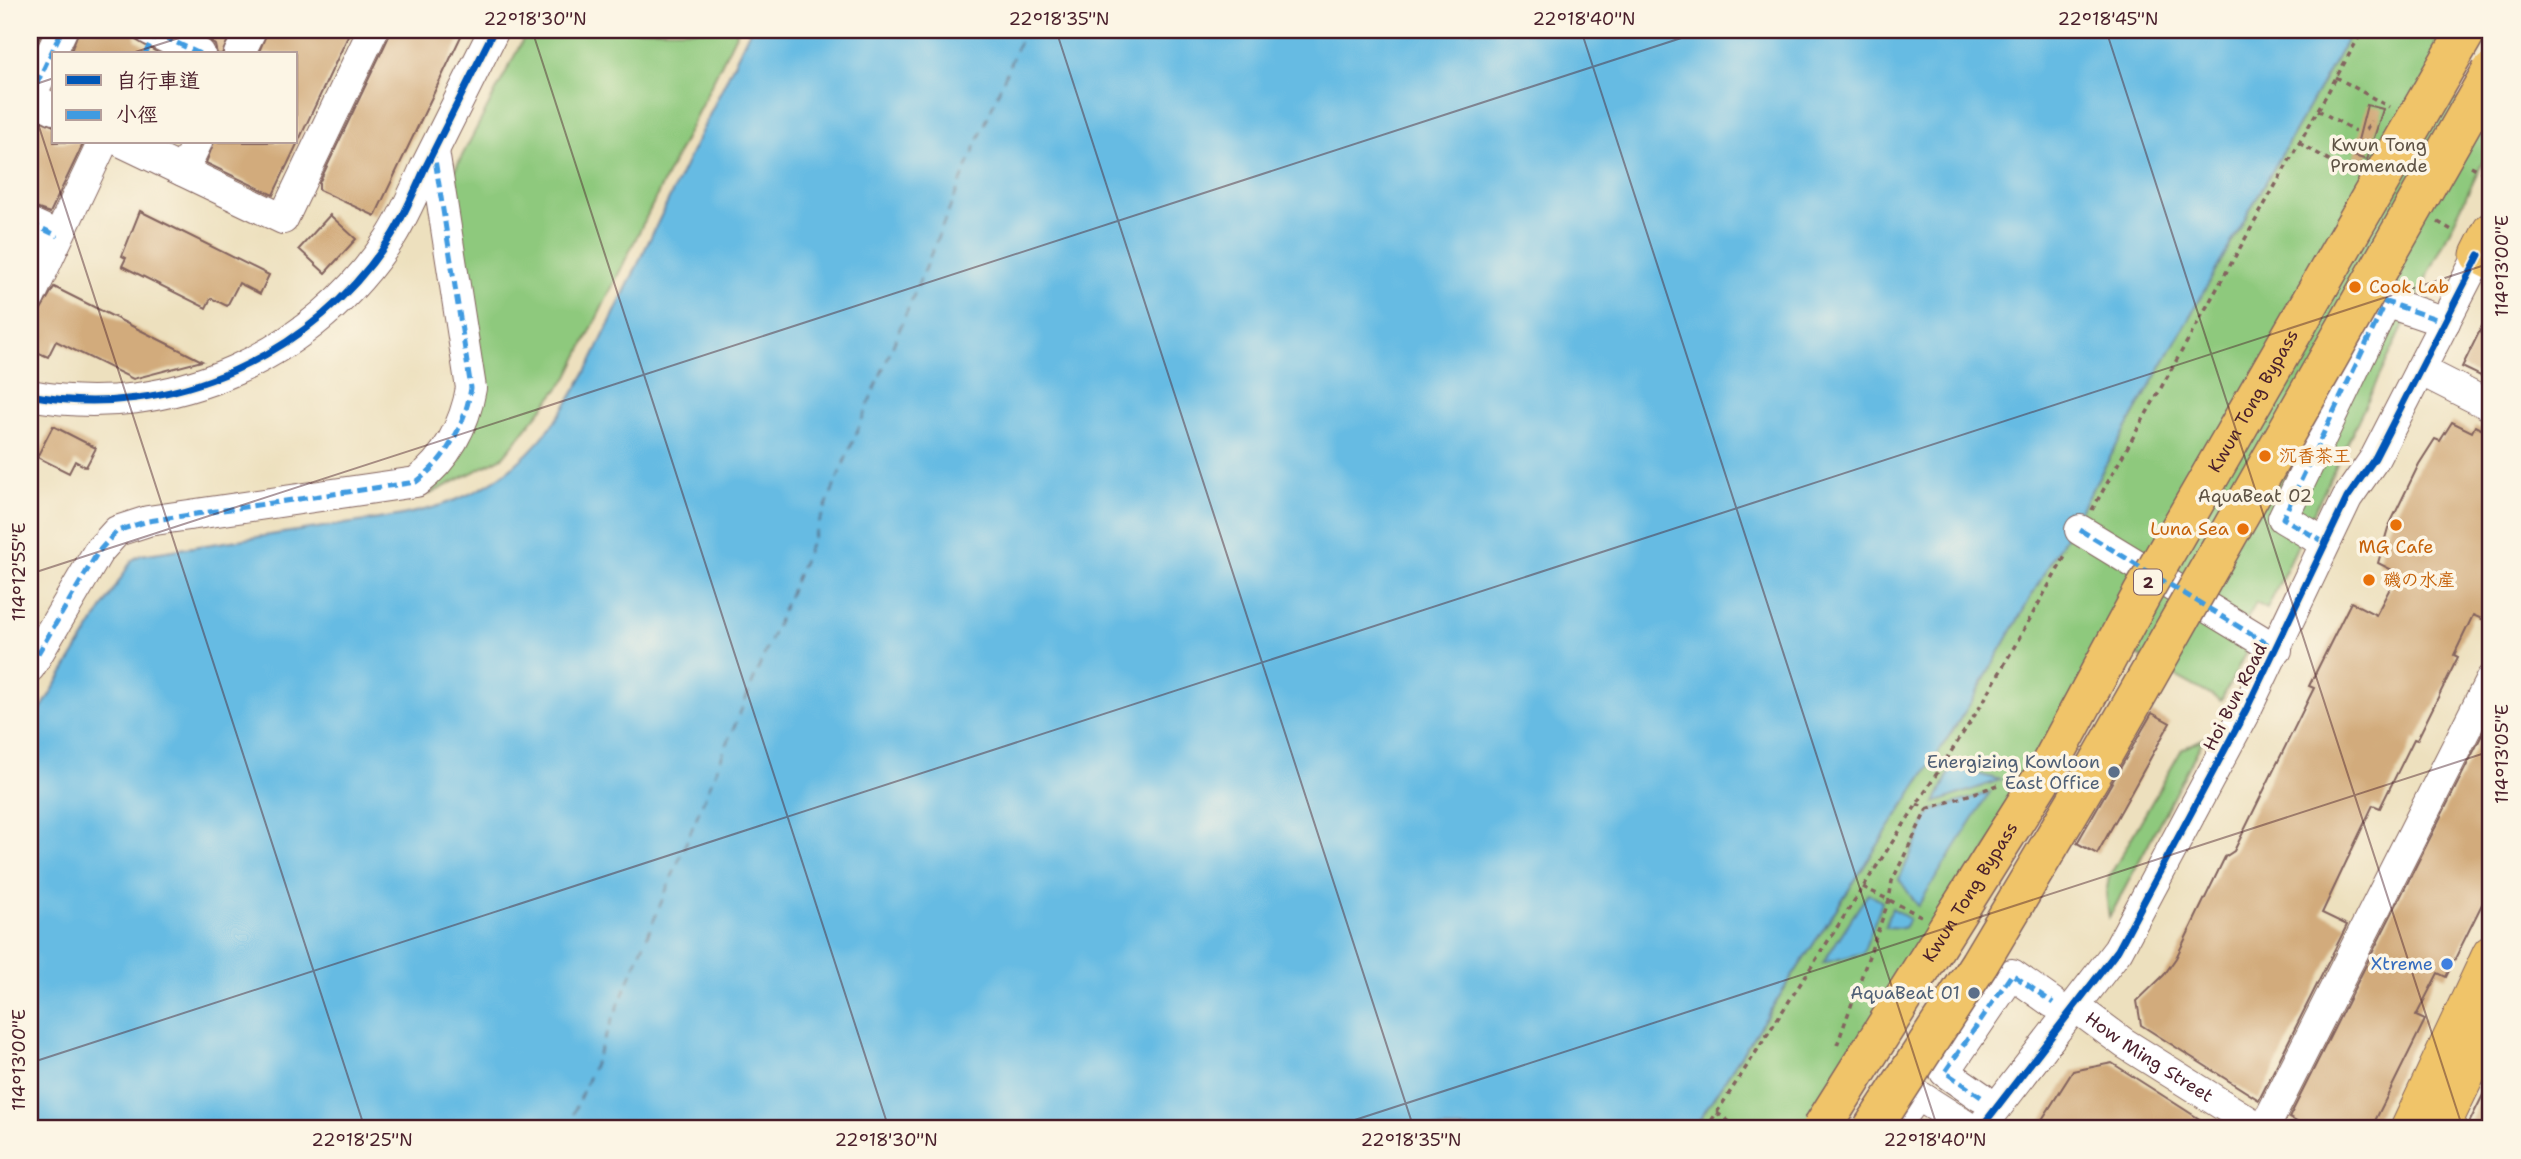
<svg xmlns="http://www.w3.org/2000/svg" width="2521" height="1159" viewBox="0 0 2521 1159" font-family="'Shantell Sans','LXGW WenKai TC','Klee One',sans-serif">
<style>
.green{fill:#8ec97d;stroke:#6c7454;stroke-width:2}
.water{fill:#66bbe3;stroke:#586d87;stroke-width:2}
.lines{fill:none;stroke-linecap:round;stroke-linejoin:round}
.ferry{stroke:#54566b;stroke-width:2;stroke-dasharray:9 7;stroke-linecap:butt}
.building{fill:#d2ab7c}
.minor-casing{stroke:#83635e;stroke-width:32}
.major-casing{stroke:#83635e;stroke-width:39}
.path{stroke:#83635e;stroke-width:3.5;stroke-dasharray:5 5;stroke-linecap:butt}
.minor{stroke:#fff;stroke-width:30}
.major{stroke:#f0c469;stroke-width:37}
.highway-bridge-casing{stroke:#83635e;stroke-width:41;stroke-linecap:butt}
.highway-bridge{stroke:#f0c469;stroke-width:38}
.quiet{stroke:#409be1;stroke-width:5;stroke-dasharray:10 5;stroke-linecap:butt}
.cycleway-casing{stroke:#fcf5e5;stroke-width:11}
.cycleway{stroke:#0057b8;stroke-width:7}
.ticks{fill:none;stroke:#4a1f2b;stroke-width:2;stroke-opacity:0.45}
.food-dot{fill:#e8710a;stroke:#fcf5e5;stroke-width:2.5}
.service-dot{fill:#5c6f8a;stroke:#fcf5e5;stroke-width:2.5}
.shop-dot{fill:#3f7fe0;stroke:#fcf5e5;stroke-width:2.5}
.labels{text-anchor:middle;stroke-width:7;stroke-linejoin:round;paint-order:stroke}
.shield{fill:#fcf5e5;stroke:#7f5f63;stroke-width:2}
.shield-label{font-size:16px;font-weight:bold;fill:#4a1f2b}
.park-label{font-size:18px;fill:#5e5244;stroke:#fcf5e5}
.food-label{font-size:18px;fill:#c56008;stroke:#fcf5e5;text-anchor:start}
.street-label{font-size:18px;fill:#4a1f2b;stroke:#fcf5e5}
.service-label{font-size:18px;fill:#4e5e75;stroke:#fcf5e5;text-anchor:end}
.shop-label{font-size:18px;fill:#366cbe;stroke:#fcf5e5;text-anchor:end}
.neatline{fill:none;stroke:#4a1f2b;stroke-width:2.5}
.ticks-label{font-size:18px;text-anchor:middle;fill:#4a1f2b}
</style>
<rect width="100%" height="100%" fill="#fcf5e5"/>
<filter id="ink" filterUnits="userSpaceOnUse"><feTurbulence type="fractalNoise" baseFrequency=".0143" numOctaves="2"/><feDisplacementMap in="SourceGraphic" scale="14" xChannelSelector="R" yChannelSelector="G"/><feConvolveMatrix kernelMatrix="1 2 1 2 8 2 1 2 1" color-interpolation-filters="sRGB"/></filter>
<filter id="wash" filterUnits="userSpaceOnUse"><feTurbulence type="fractalNoise" baseFrequency=".00686" numOctaves="4" result="noise"/><feDisplacementMap in="SourceGraphic" scale="28" xChannelSelector="R" yChannelSelector="G"/><feGaussianBlur stdDeviation="1.57" result="paint"/><feColorMatrix in="noise" values="0 0 0 0 0 0 0 0 0 0 0 0 0 0 0 0 0 1.4 0 .05"/><feComposite in="paint" operator="in"/></filter>
<g filter="url(#wash)">
<rect width="100%" height="100%" fill="#ede0be"/>
<g class="green">
<path d="M528,30H738L568,377L503,457L428,495L453,468L470,437L451,177Z"/>
<path d="M2352,30H2454L2424,83L2491,114V145L2267,609L2256,603L2235,640L2248,648L2221,701L2114,642L1816,1129H1693L1973,699Z"/>
<path d="M2204,738L2115,907L2109,917L2106,894L2109,877L2182,749Z"/>
</g>
<g class="water">
<path d="M750,30H2352L1973,699L1693,1129H30V727L132,560L141,555C197,546 253,538 309,529C374,519 446,516 502,475C542,446 567,407 590,364Z"/>
<path d="M1952,767L2000,780L1935,803Z"/>
<path d="M1990,792L1918,906L1899,879L1931,811Z"/>
<path d="M1868,893L1882,902L1863,953L1823,963Z"/>
<path d="M1892,908L1909,919L1904,928L1885,927Z"/>
</g>
<g class="lines">
<path class="ferry" d="M567,1129L1024,30"/>
</g>
<g id="blocks">
<g class="building">
<path d="M30,30H43L30,57Z"/>
<path d="M79,30H133L136,40L160,54H70Z"/>
<path d="M190,30H232L222,54H217L215,45L208,39Z"/>
<path d="M268,30H351L273,195L206,163L214,142H296V54H258Z"/>
<path d="M392,30H464L375,216L319,190V183Z"/>
<path d="M2367,105L2383,109L2367,160L2354,156Z"/>
<path d="M30,116L54,126V142H84L50,213L30,206Z"/>
<path d="M140,211L269,275L260,294L239,283L227,306L211,298L206,308L122,266L126,258L122,256Z"/>
<path d="M330,215L356,239L325,273L299,249Z"/>
<path d="M54,287L202,361L133,379L56,341L48,357L30,349V314L40,311Z"/>
<path d="M2491,308V381L2462,367Z"/>
<path d="M2452,422L2472,432L2475,426L2491,434V623L2473,615L2454,655L2458,657L2417,740L2414,739L2380,808L2373,805L2322,913L2347,925L2259,1100L2141,1025L2137,1001L2164,975L2176,958L2225,857L2234,851L2314,688L2309,686L2351,602L2376,615L2398,573L2378,563L2388,528L2419,464L2435,439L2440,441Z"/>
<path d="M53,426L96,448L86,467L75,461L69,473L37,457Z"/>
<path d="M2152,713L2170,723L2097,854L2077,843Z"/>
<path d="M2491,717V886L2446,977L2438,973L2416,1016L2425,1020L2371,1129H2310L2289,1118Z"/>
<path d="M2112,1063L2215,1129H2036L2073,1071Z"/>
<path d="M2491,1079V1129H2466Z"/>
</g>
</g>
</g>
<g filter="url(#ink)">
<use href="#blocks" fill-opacity="0" stroke="#83635e" stroke-width="2"/>
<g class="lines">
<g class="minor-casing">
<g id="minor">
<path d="M150,30L200,54"/>
<path d="M239,54L251,30"/>
<path d="M30,97L54,109"/>
<path d="M30,98L62,30"/>
<path d="M122,142L283,219L373,30"/>
<path d="M183,171L197,142"/>
<path d="M30,223L58,236"/>
<path d="M30,297L103,142"/>
<path d="M2420,370L2491,406"/>
<path d="M30,395C170,422 316,355 392,235C405,214 415,190 425,168C448,122 471,76 494,30"/>
<path d="M2080,530L2277,650"/>
<path d="M2325,543L2283,518L2386,302L2445,322"/>
<path d="M30,667L98,552L117,531L148,521L416,482C446,460 465,425 471,388L434,151"/>
<path id="s1" d="M2074,1006L2124,1043L2261,1129"/>
<path d="M1981,1097L1945,1072L2012,974L2053,1003"/>
<path d="M1893,1129L1916,1098L1921,1097L1971,1129"/>
<path d="M1980,1129L2118,950L2246,710L2347,498L2375,458L2479,255"/>
<path d="M2264,1129L2491,679"/>
</g>
</g>
<g class="major-casing">
<g id="major">
<path d="M2491,231L2479,255L2491,261"/>
<path d="M2409,1129L2491,954"/>
<path d="M2440,1129L2491,1023"/>
</g>
</g>
<g class="path">
<path d="M2336,77L2389,107"/>
<path d="M2318,110L2355,131"/>
<path d="M2366,130L2371,121"/>
<path d="M2299,143L2352,173"/>
<path d="M2353,148L2357,141"/>
<path d="M2471,166L2484,173"/>
<path d="M2438,222L2455,232"/>
<path d="M2092,510L2363,30"/>
<path d="M1927,809L2001,784"/>
<path d="M1863,887L1921,916"/>
<path d="M1837,1045L1889,900L1892,881L1927,809L1917,804"/>
<path d="M1717,1113L1740,1129"/>
<path d="M1706,1129L1982,704L2067,553"/>
</g>
<use href="#minor" class="minor"/>
<use href="#major" class="major"/>
<g class="highway-bridge-casing">
<g id="highway-bridge">
<path id="s2" d="M1821,1129L2047,770L2142,594L2467,30"/>
<path d="M1872,1129L1979,964L2095,769L2491,72"/>
</g>
</g>
<use href="#highway-bridge" class="highway-bridge"/>
<g class="quiet">
<path d="M150,30L200,54"/>
<path d="M145,54L157,30"/>
<path d="M30,98L62,30"/>
<path d="M30,223L58,236"/>
<path d="M2080,530L2277,650"/>
<path d="M2325,543L2283,518L2386,302L2445,322"/>
<path d="M30,667L98,552L117,531L148,521L416,482C446,460 465,425 471,388L434,153"/>
<path d="M1981,1097L1945,1072L2012,974L2053,1003"/>
</g>
<g class="cycleway-casing">
<g id="cycleway">
<path d="M30,395C170,422 316,355 392,235C405,214 415,190 425,168C448,122 471,76 494,30"/>
<path d="M1980,1129L2118,950L2246,710L2347,498L2375,458L2479,255"/>
</g>
</g>
<use href="#cycleway" class="cycleway"/>
</g>
</g>
<path class="ticks" d="M532,30L889,1129M1056,30L1414,1129M1581,30L1938,1129M2106,30L2463,1129M129,54L204,30M30,86L54,78M30,99L365,1129M30,574L1706,30M30,1063L2491,263M1327,1129L2491,751"/>
<g class="food-dot">
<circle cx="2355" cy="287" r="7"/>
<circle cx="2265" cy="456" r="7"/>
<circle cx="2396" cy="525" r="7"/>
<circle cx="2243" cy="529" r="7"/>
<circle cx="2369" cy="580" r="7"/>
</g>
<g class="service-dot">
<circle cx="2114" cy="772" r="7"/>
<circle cx="1974" cy="993" r="7"/>
</g>
<circle class="shop-dot" cx="2447" cy="964" r="7"/>
<g class="labels">
<rect class="shield" x="2134" y="569.5" width="28" height="25" rx="5"/>
<g class="shield-label">
<text x="2148" y="588">2</text>
</g>
<g class="park-label">
<text x="2379" y="151">Kwun Tong<tspan x="2379" dy="21">Promenade</tspan></text>
<text x="2255" y="502">AquaBeat 02</text>
</g>
<g class="food-label">
<text x="2369" y="293">Cook Lab</text>
<text x="2279" y="462">沉香茶王</text>
<text x="2229" y="535" text-anchor="end">Luna Sea</text>
<text x="2396" y="553" text-anchor="middle">MG Cafe</text>
<text x="2383" y="586">磯の水產</text>
</g>
<g class="street-label">
<text dy="6" stroke="none"><textPath href="#s2" startOffset="847">Kwun Tong Bypass</textPath></text>
<text transform="translate(2235 697) rotate(-63)" y="6">Hoi Bun Road</text>
<text dy="6" stroke="none"><textPath href="#s2" startOffset="280">Kwun Tong Bypass</textPath></text>
<text dy="6" stroke="none"><textPath href="#s1" startOffset="91">How Ming Street</textPath></text>
</g>
<g class="service-label">
<text x="2100" y="768">Energizing Kowloon<tspan x="2100" dy="21">East Office</tspan></text>
<text x="1960" y="999">AquaBeat 01</text>
</g>
<g class="shop-label">
<text x="2433" y="970">Xtreme</text>
</g>
</g>
<rect width="2521" height="1159" fill="none" stroke="#fcf5e5" stroke-width="77"/>
<rect x="52" y="52" width="245" height="91" fill="#fcf5e5" stroke="#b59f9b" stroke-width="2"/>
<rect x="66" y="75" width="35" height="10" fill="#0057b8" stroke="#b59f9b" stroke-width="2"/>
<text x="116" y="88" font-size="21" fill="#4a1f2b">自行車道</text>
<rect x="66" y="110" width="35" height="10" fill="#409be1" stroke="#b59f9b" stroke-width="2"/>
<text x="116" y="122" font-size="21" fill="#4a1f2b">小徑</text>
<rect x="38" y="38" width="2444" height="1082" class="neatline"/>
<g class="ticks-label">
<text x="535" y="25">22°18'30"N</text>
<text x="1059" y="25">22°18'35"N</text>
<text x="1584" y="25">22°18'40"N</text>
<text x="2108" y="25">22°18'45"N</text>
<text transform="translate(2502 266) rotate(-90)" y="6">114°13'00"E</text>
<text transform="translate(19 572) rotate(-90)" y="6">114°12'55"E</text>
<text transform="translate(2502 754) rotate(-90)" y="6">114°13'05"E</text>
<text transform="translate(19 1060) rotate(-90)" y="6">114°13'00"E</text>
<text x="362" y="1146">22°18'25"N</text>
<text x="886" y="1146">22°18'30"N</text>
<text x="1411" y="1146">22°18'35"N</text>
<text x="1935" y="1146">22°18'40"N</text>
</g>
</svg>
